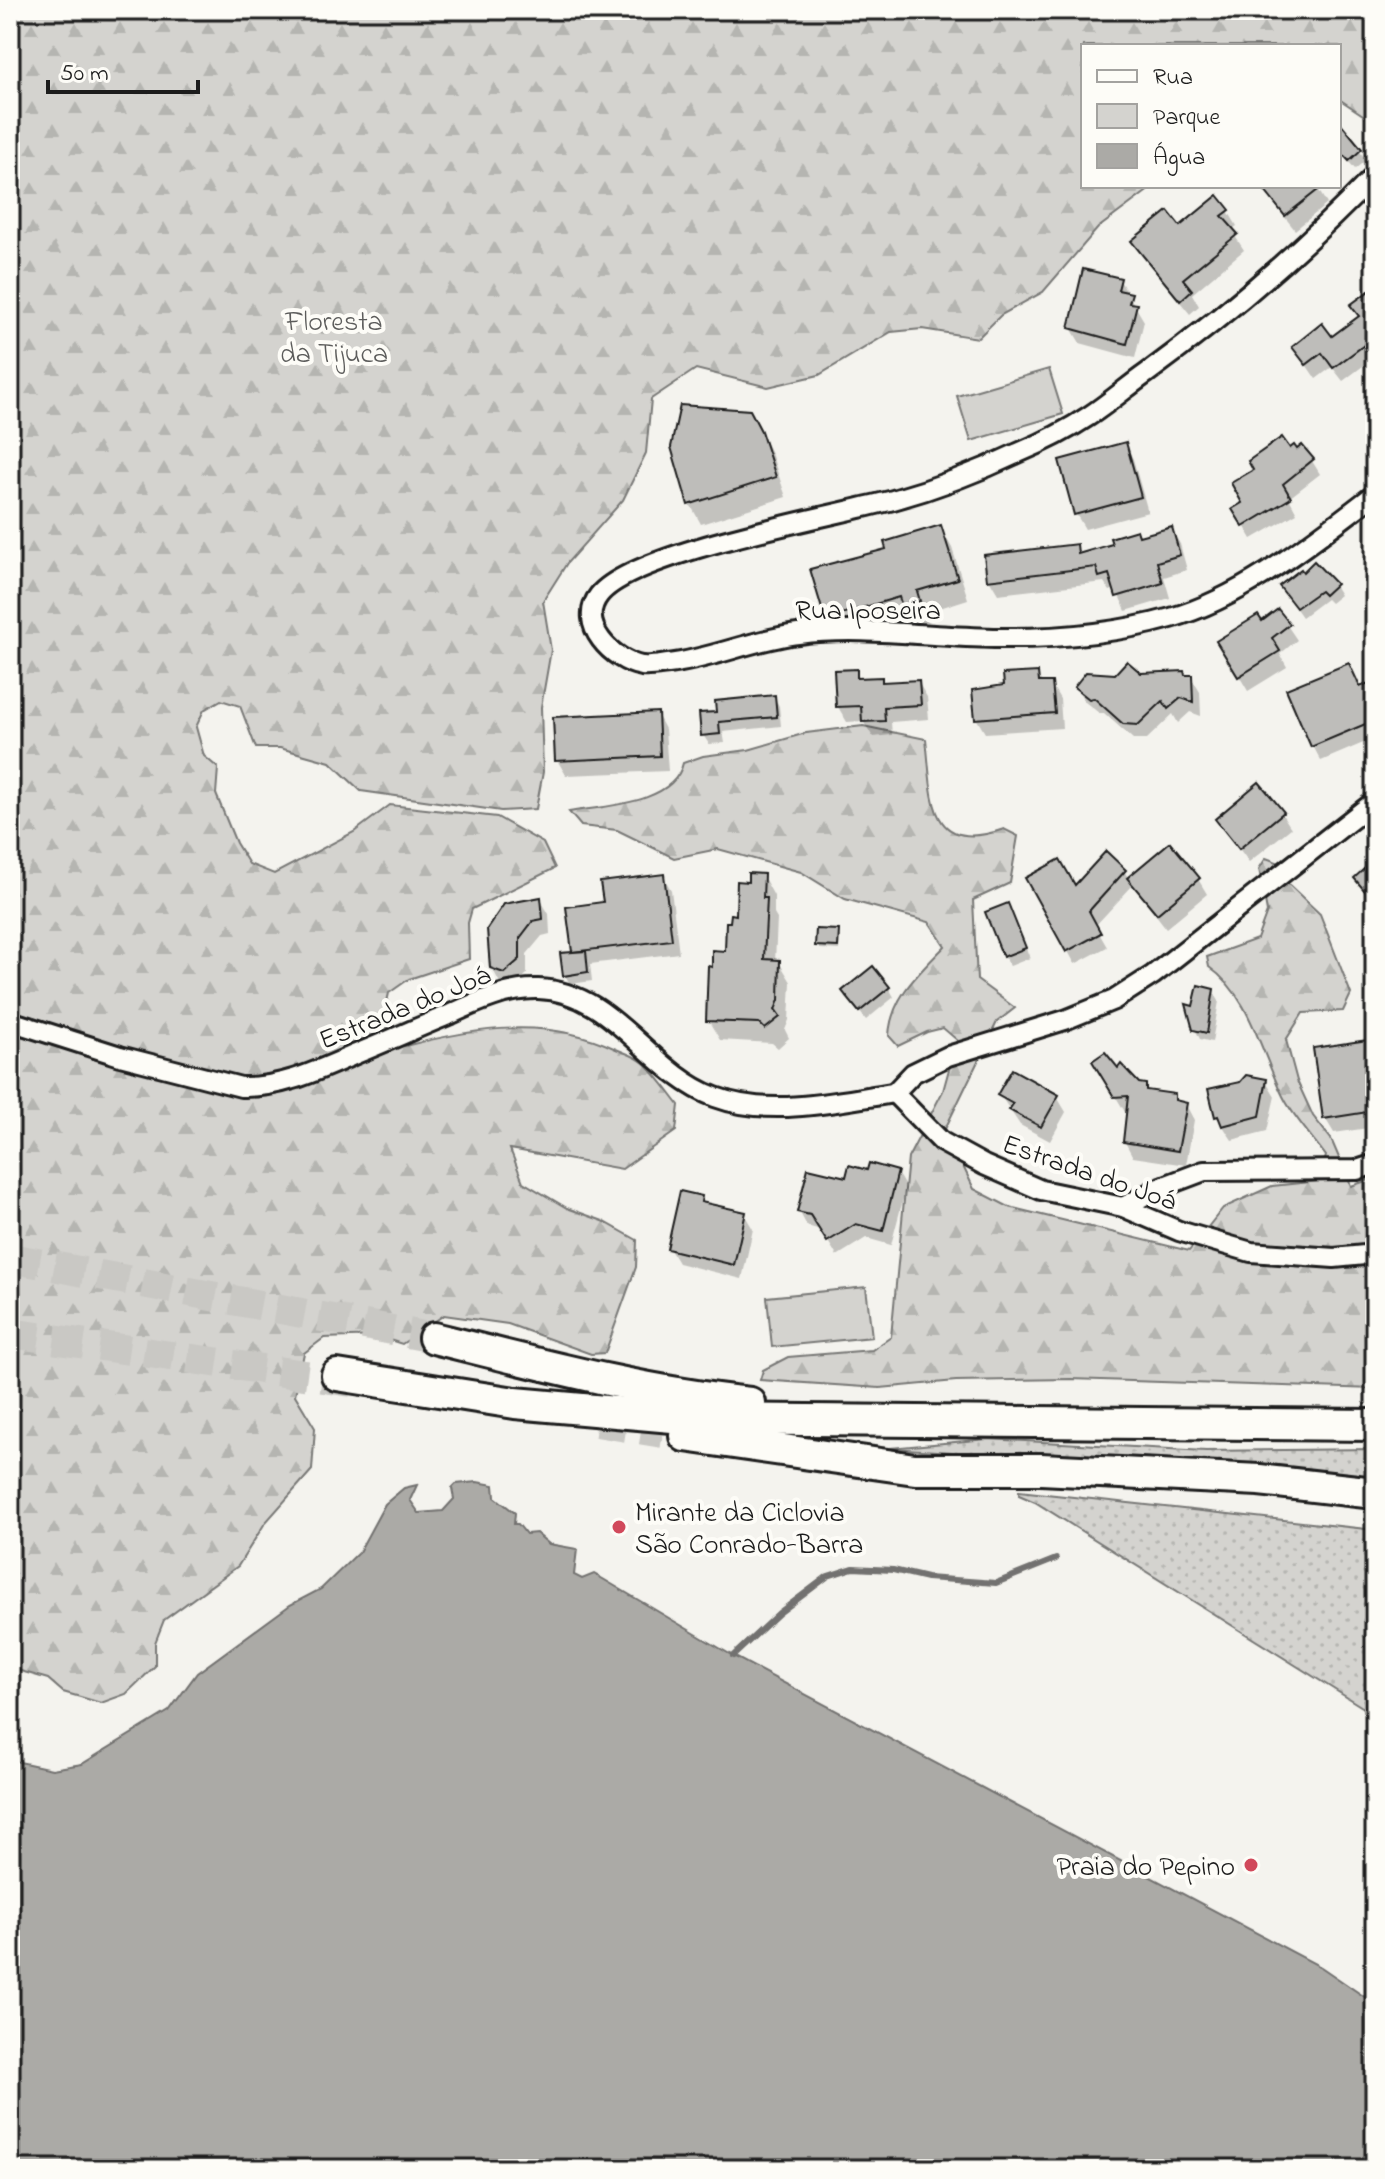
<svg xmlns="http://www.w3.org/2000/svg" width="1385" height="2179" viewBox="0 0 1385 2179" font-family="'Indie Flower',sans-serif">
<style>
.grass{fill:url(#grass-dots);stroke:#787876;stroke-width:2}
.forest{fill:url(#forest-firs);stroke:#787876;stroke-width:2}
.park{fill:#d4d3cf;stroke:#787876;stroke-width:2}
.water{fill:#abaaa6;stroke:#72716f;stroke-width:2}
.shadow{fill:#0003}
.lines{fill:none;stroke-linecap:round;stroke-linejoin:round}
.stream{stroke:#72716f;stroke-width:6}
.building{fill:#bebdba;stroke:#1c1c1c;stroke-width:2}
.trunk-tunnel{stroke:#c9c8c4;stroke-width:30;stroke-dasharray:30 15;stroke-linecap:butt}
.minor-casing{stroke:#1c1c1c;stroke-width:24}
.trunk-casing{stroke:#1c1c1c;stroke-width:36}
.minor{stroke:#fdfcf7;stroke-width:18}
.trunk{stroke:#fdfcf7;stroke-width:30}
.poi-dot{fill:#d1495b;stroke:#fdfcf7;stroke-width:3}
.labels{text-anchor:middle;stroke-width:8;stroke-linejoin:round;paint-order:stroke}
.park-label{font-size:28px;fill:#5c5c5b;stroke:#fdfcf7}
.street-label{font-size:28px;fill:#1c1c1c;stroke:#fdfcf7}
.poi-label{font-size:28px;fill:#1c1c1c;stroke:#fdfcf7;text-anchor:start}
</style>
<defs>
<pattern id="grass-dots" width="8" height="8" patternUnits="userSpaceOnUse" patternTransform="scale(2)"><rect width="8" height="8" fill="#d4d3cf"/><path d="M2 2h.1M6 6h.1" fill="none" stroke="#b5b5b1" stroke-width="1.8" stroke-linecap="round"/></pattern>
<pattern id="forest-firs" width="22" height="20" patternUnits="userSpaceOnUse" patternTransform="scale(2)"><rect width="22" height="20" fill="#d4d3cf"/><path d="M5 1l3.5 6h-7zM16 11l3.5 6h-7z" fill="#b5b5b1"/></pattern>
</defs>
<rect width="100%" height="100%" fill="#f4f3ee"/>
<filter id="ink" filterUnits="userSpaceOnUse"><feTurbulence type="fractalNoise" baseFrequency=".0125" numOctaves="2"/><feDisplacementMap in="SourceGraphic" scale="16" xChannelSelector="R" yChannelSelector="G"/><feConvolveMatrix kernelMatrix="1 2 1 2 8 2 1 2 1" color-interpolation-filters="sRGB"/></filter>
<g filter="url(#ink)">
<g class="grass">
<path d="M987,1439L1206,1451L1375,1449V1484L1325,1476L890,1448Z"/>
<path d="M1019,1491L1375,1530V1715L1035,1502L1019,1495Z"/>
</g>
<g class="forest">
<path d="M10,10H1375V123L1339,99V46H1083V186H1154L1098,228L1043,292L1001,315L978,338L922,329L891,332L819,375L768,387L696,369L651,399L646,453L623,500L567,563L543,601L551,650L541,707L543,772L536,809L501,811L361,791L330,762L280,748H256L240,706L221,700L204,710L196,727L204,756L218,768L216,794L236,843L249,864L274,874L354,832L390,805L497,817L543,843L555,868L472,909L468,923L469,959L409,979L389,993C382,1022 384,1025 405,1046C476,1028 547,1016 616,1049C625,1053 636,1056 644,1063C657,1075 668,1091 679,1105L676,1131L622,1169L510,1149L523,1182L567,1208L603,1221L637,1240L636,1267L605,1353L591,1354L508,1324L444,1315L402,1344L377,1336L324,1338L304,1353L295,1395L315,1428L312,1470L265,1523L238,1566L164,1620L155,1643V1666L126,1694L101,1703L63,1692L48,1679L10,1668Z"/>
<path d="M863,726L926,739C933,796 926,856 1004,829L1018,836L1010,883L973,900L977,980L1015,1008L997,1022L945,1129L974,1189L1009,1207L1189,1251L1223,1208L1272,1186L1319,1181L1326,1156C1313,1138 1296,1120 1285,1100C1262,1057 1251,996 1209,967L1207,957L1257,939L1267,912L1259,869L1266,858L1277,862L1285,881L1320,914L1351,994L1343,1011L1303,1013L1286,1040L1297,1081L1313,1116L1331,1139L1351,1186L1375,1178V1389L1071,1379L956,1381L880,1388L760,1380L763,1370L788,1357L872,1350L891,1337L908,1158L943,1091L957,1040L943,1028L927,1032L898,1046L889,1036C891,997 919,973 945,946L929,922L845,899L801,872L718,849L674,858L617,830L581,826L569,812C604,806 674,804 683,763L703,756L748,750L806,733Z"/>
</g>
<g class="park">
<path d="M1049,369L1063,414L971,441L957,396Z"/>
<path d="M866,1287L872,1337L772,1347L767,1297Z"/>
</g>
<path class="water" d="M477,1482L494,1485L495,1497L515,1513L514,1524H518L526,1534L536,1533L549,1544L577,1549L574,1575L582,1579L594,1574L603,1579L733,1656L1321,1967L1375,2004V2169H10V1760L52,1769L82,1764L169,1711L197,1673L290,1605L321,1589L359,1552L385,1504L404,1488L417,1485L410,1500L419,1513L443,1511L454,1499L452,1488L456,1484Z"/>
<g class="shadow">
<path d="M1345,131L1366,160L1355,169L1339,150V137Z"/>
<path d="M1260,186H1316L1327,204L1295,230Z"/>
<path d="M1228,211L1237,226L1231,230L1244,250L1192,294L1199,306L1190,314L1142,256L1133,241L1180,229Z"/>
<path d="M1119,279L1144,321L1135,358L1080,343L1071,328Z"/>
<path d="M1375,293V357L1343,381L1332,367L1316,379L1294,347L1332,339L1360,317L1353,306Z"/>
<path d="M761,433L771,453L786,497L701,524L690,504Z"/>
<path d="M1125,444L1133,459L1148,512L1085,529L1076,514Z"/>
<path d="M1312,461L1320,474L1289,498L1297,513L1252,539L1235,510Z"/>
<path d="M940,527L952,548L968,599L927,612L930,621L915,626L910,617L839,638L827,618L889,551Z"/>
<path d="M1171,529L1180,544L1187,570L1164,577L1170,598L1126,611L1116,589L1110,591L1104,582L998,594L989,579L1076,546L1081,555Z"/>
<path d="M1334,585L1340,595L1330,603L1326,599L1302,617L1287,596Z"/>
<path d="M1278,612L1297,640L1280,654L1287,667L1248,691L1219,642L1261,624Z"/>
<path d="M855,671L861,680L881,679L884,684L918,682L927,697L929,719L891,722L892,735L873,737L863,721L847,722L838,707Z"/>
<path d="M1037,674L1043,684H1051L1060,699L1062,728L985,733L976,718L1006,686Z"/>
<path d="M1140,675L1191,677L1200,692L1201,716L1190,712L1178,723L1173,714L1147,739H1133L1104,713H1099L1085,702L1076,687Z"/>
<path d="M1375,683V738L1321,761L1313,746Z"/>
<path d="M774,697L779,706L781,726L723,732L725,743L709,744L703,735L719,713Z"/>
<path d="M657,714L665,729L668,771L566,775L557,760Z"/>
<path d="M1282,814L1291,828L1249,862L1217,819Z"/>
<path d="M1124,871L1129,879H1198L1207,894L1166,928L1133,885L1095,926L1107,947L1075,964L1028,878L1074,888Z"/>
<path d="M663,876L671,890L679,953L590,964L592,981L570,984L565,975L575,954L574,951L605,904Z"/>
<path d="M763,876L774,896V914L777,919L775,962H779L791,982L789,1020L785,1030L789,1038L778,1048L772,1043L720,1040L708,1020L713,969L727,953L750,884Z"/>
<path d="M540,899L549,914L550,934L542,936L527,954V974L513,987L500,983L492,968Z"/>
<path d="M1008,906L1030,958L1010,966L1004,956Z"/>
<path d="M838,932L840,937L839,950L820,949L817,945Z"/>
<path d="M889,988L894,997L866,1020L845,992Z"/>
<path d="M1213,991L1219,1001L1212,1042L1200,1039L1195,1029V1008Z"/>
<path d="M1375,1041V1106L1372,1107L1375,1127L1334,1133L1325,1118Z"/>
<path d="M1095,1062L1117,1071L1138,1084L1145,1086L1148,1091L1174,1096L1178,1103L1186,1105L1194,1120L1186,1165L1133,1157L1125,1142L1128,1111L1125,1112Z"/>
<path d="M1266,1081L1275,1096L1267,1131L1232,1140L1217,1117L1210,1090Z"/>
<path d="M1000,1095L1057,1097L1066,1112L1050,1141L1020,1125Z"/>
<path d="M868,1172L897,1173L906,1188L891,1245L866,1238L837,1256L821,1230L807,1226L799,1211Z"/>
<path d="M701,1198L704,1205L744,1214L753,1229L742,1279L678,1263L669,1248Z"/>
</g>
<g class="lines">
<path class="stream" d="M733,1656L779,1613L828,1576L853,1568L893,1570L927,1578L996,1583L1056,1559"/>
</g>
<g class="building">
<path d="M1339,121L1362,149L1349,161L1339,150Z"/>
<path d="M1261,186H1323L1285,216Z"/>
<path d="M1218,195L1230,210L1222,216L1238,234L1183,279L1192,290L1180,301L1131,241L1168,211L1180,226Z"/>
<path d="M1083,269L1121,278L1118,290L1132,293L1129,303L1137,304L1127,344L1069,328Z"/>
<path d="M1369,291L1375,300V337L1333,368L1322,353L1306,365L1292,347L1322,323L1332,336L1359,316L1350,305Z"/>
<path d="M680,405L750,410L761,431L776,477L688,505L671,447Z"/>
<path d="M1282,437L1290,448L1294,445L1297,449L1302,445L1314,459L1283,484L1291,498L1243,527L1232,509L1242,503L1231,483L1253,470L1248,461Z"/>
<path d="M1126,442L1141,497L1074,515L1059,460Z"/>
<path d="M941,525L958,579L917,591L920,601L902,606L899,597L825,619L810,569L886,549L884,542Z"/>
<path d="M1172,527L1180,555L1157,562L1163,583L1116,597L1109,574L1099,577L1096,567L987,580L984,555L1077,544L1078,554L1112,544L1110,538L1137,530L1139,536Z"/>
<path d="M1314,561L1336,584L1324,595L1320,591L1296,608L1279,586L1301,569L1303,572Z"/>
<path d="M1278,609L1290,624L1272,638L1280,651L1238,677L1216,641L1258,615L1262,621Z"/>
<path d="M1127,661L1141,673L1184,671L1185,675H1192L1193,702L1181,698L1168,709L1163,701L1138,725L1123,724L1094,698L1089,699L1074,687L1086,672L1115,674Z"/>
<path d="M1349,663L1360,687L1375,680V720L1311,747L1286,689Z"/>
<path d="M857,669V678L882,677V682L919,680L921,705L884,707L885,721L862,722L861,706L836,707L834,670Z"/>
<path d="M1038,672L1039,682H1052L1055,713L975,719L972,690L1004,685L1003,674Z"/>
<path d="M775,695L777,717L719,722L720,734L701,736L699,713L716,712L715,701Z"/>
<path d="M658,712L660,756L555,761L553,717Z"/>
<path d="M1259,782L1284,812L1239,849L1215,819Z"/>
<path d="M1170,842L1200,878L1157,914L1127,878Z"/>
<path d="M1106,851L1126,870L1089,911L1101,933L1066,952L1025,878L1060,859L1075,885Z"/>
<path d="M1375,859V903L1354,878Z"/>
<path d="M748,873L764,874L763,898H767L764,959L780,960L779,1000L775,1010L780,1017L765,1029L759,1023L706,1021L708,966L712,967V950L725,951L726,922H730L731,914L736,915L737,881L748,882Z"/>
<path d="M664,874L672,940L572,952L566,907L603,902L600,882Z"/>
<path d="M541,897L543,919L533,921L520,938V959L504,973L490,968L487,929L504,904Z"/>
<path d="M1008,903L1026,948L1003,957L985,912Z"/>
<path d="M816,929L839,930L838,947L815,946Z"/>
<path d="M586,951L588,972L563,976L560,953Z"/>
<path d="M873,966L890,987L859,1012L842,991Z"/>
<path d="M1198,985L1214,989L1207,1033L1193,1030L1186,1004L1193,1006Z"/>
<path d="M1375,1039V1090L1365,1092L1368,1112L1323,1119L1313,1048Z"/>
<path d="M1105,1052L1118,1068L1121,1064L1139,1083L1146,1084V1090L1175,1094V1100L1187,1103L1178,1151L1123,1142L1128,1096L1114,1097L1092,1061Z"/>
<path d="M1012,1069L1059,1095L1041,1127L1009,1110L1013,1104L997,1095Z"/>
<path d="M1246,1075L1267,1079L1260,1116L1222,1126L1218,1116L1215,1117L1208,1089L1240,1082Z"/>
<path d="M869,1163L898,1171L883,1231L856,1224L827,1242L810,1215L797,1212L808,1168L846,1177L849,1165L867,1170Z"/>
<path d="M680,1191L702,1196L701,1202L746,1212L734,1265L667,1249Z"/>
</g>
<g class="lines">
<g class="trunk-tunnel">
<path d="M10,1258L434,1338"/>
<path d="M10,1333L360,1383"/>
<path d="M597,1422L663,1433"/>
</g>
<g class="minor-casing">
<g id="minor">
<path d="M1375,175C1305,247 1228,314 1147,373C1127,387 1109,403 1089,416C1068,430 1042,443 1018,453C978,472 936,488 893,500C833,516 633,552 599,595C576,624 613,661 642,666C649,667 660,665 668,664C712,659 754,639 798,634C863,626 929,637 994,638C1053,639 1114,634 1171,618C1245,597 1314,540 1375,494"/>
<path d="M10,1021L120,1056L241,1087C282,1088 319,1070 356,1054C388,1041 419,1027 451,1014C477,1002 508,988 538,989C614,991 648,1072 715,1097C771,1118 836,1101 894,1093L942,1142L984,1165L1041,1190L1123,1207L1179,1231L1251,1252L1334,1258L1375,1254"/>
<path d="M894,1093L913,1073L948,1056L1065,1020L1114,1000L1153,975L1375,801"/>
<path d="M1123,1207L1159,1188L1204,1171L1357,1170L1375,1164"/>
</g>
</g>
<g class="trunk-casing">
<g id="trunk">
<path d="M434,1338C539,1364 643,1392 750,1403"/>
<path d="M337,1375L515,1403L695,1419L1375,1425"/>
<path d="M685,1436L915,1469H1041L1259,1480L1375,1493"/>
</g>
</g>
<use href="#minor" class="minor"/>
<use href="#trunk" class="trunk"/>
</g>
</g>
<g class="poi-dot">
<circle cx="619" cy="1527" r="8"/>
<circle cx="1251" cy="1865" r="8"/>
</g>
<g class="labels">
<g class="park-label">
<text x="334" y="330">Floresta<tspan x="334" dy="32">da Tijuca</tspan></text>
</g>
<g class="street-label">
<text x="868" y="619">Rua Iposeira</text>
<text transform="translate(404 1006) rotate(-22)" y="10">Estrada do Joá</text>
<text transform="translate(1090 1171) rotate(19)" y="10">Estrada do Joá</text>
</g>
<g class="poi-label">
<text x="635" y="1521">Mirante da Ciclovia<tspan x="635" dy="32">São Conrado-Barra</tspan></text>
<text x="1235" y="1875" text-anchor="end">Praia do Pepino</text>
</g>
</g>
<rect width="1385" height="2179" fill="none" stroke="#fdfcf7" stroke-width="40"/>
<rect x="20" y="20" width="1345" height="2139" fill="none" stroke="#1c1c1c" stroke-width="3" filter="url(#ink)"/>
<rect x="1081" y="44" width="260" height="144" fill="#fdfcf7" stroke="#a3a29f" stroke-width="2"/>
<rect x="1097" y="70" width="40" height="12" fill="#fdfcf7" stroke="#a3a29f" stroke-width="2"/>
<text x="1153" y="84" font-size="24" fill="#1c1c1c">Rua</text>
<rect x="1097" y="104" width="40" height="24" fill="#d4d3cf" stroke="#a3a29f" stroke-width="2"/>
<text x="1153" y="124" font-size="24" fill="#1c1c1c">Parque</text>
<rect x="1097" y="144" width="40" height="24" fill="#abaaa6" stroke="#a3a29f" stroke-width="2"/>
<text x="1153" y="164" font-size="24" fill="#1c1c1c">Água</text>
<path d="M48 80v12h150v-12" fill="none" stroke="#1c1c1c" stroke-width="4"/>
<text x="60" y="80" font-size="24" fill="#1c1c1c" stroke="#fdfcf7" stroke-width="6" paint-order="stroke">50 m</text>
</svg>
